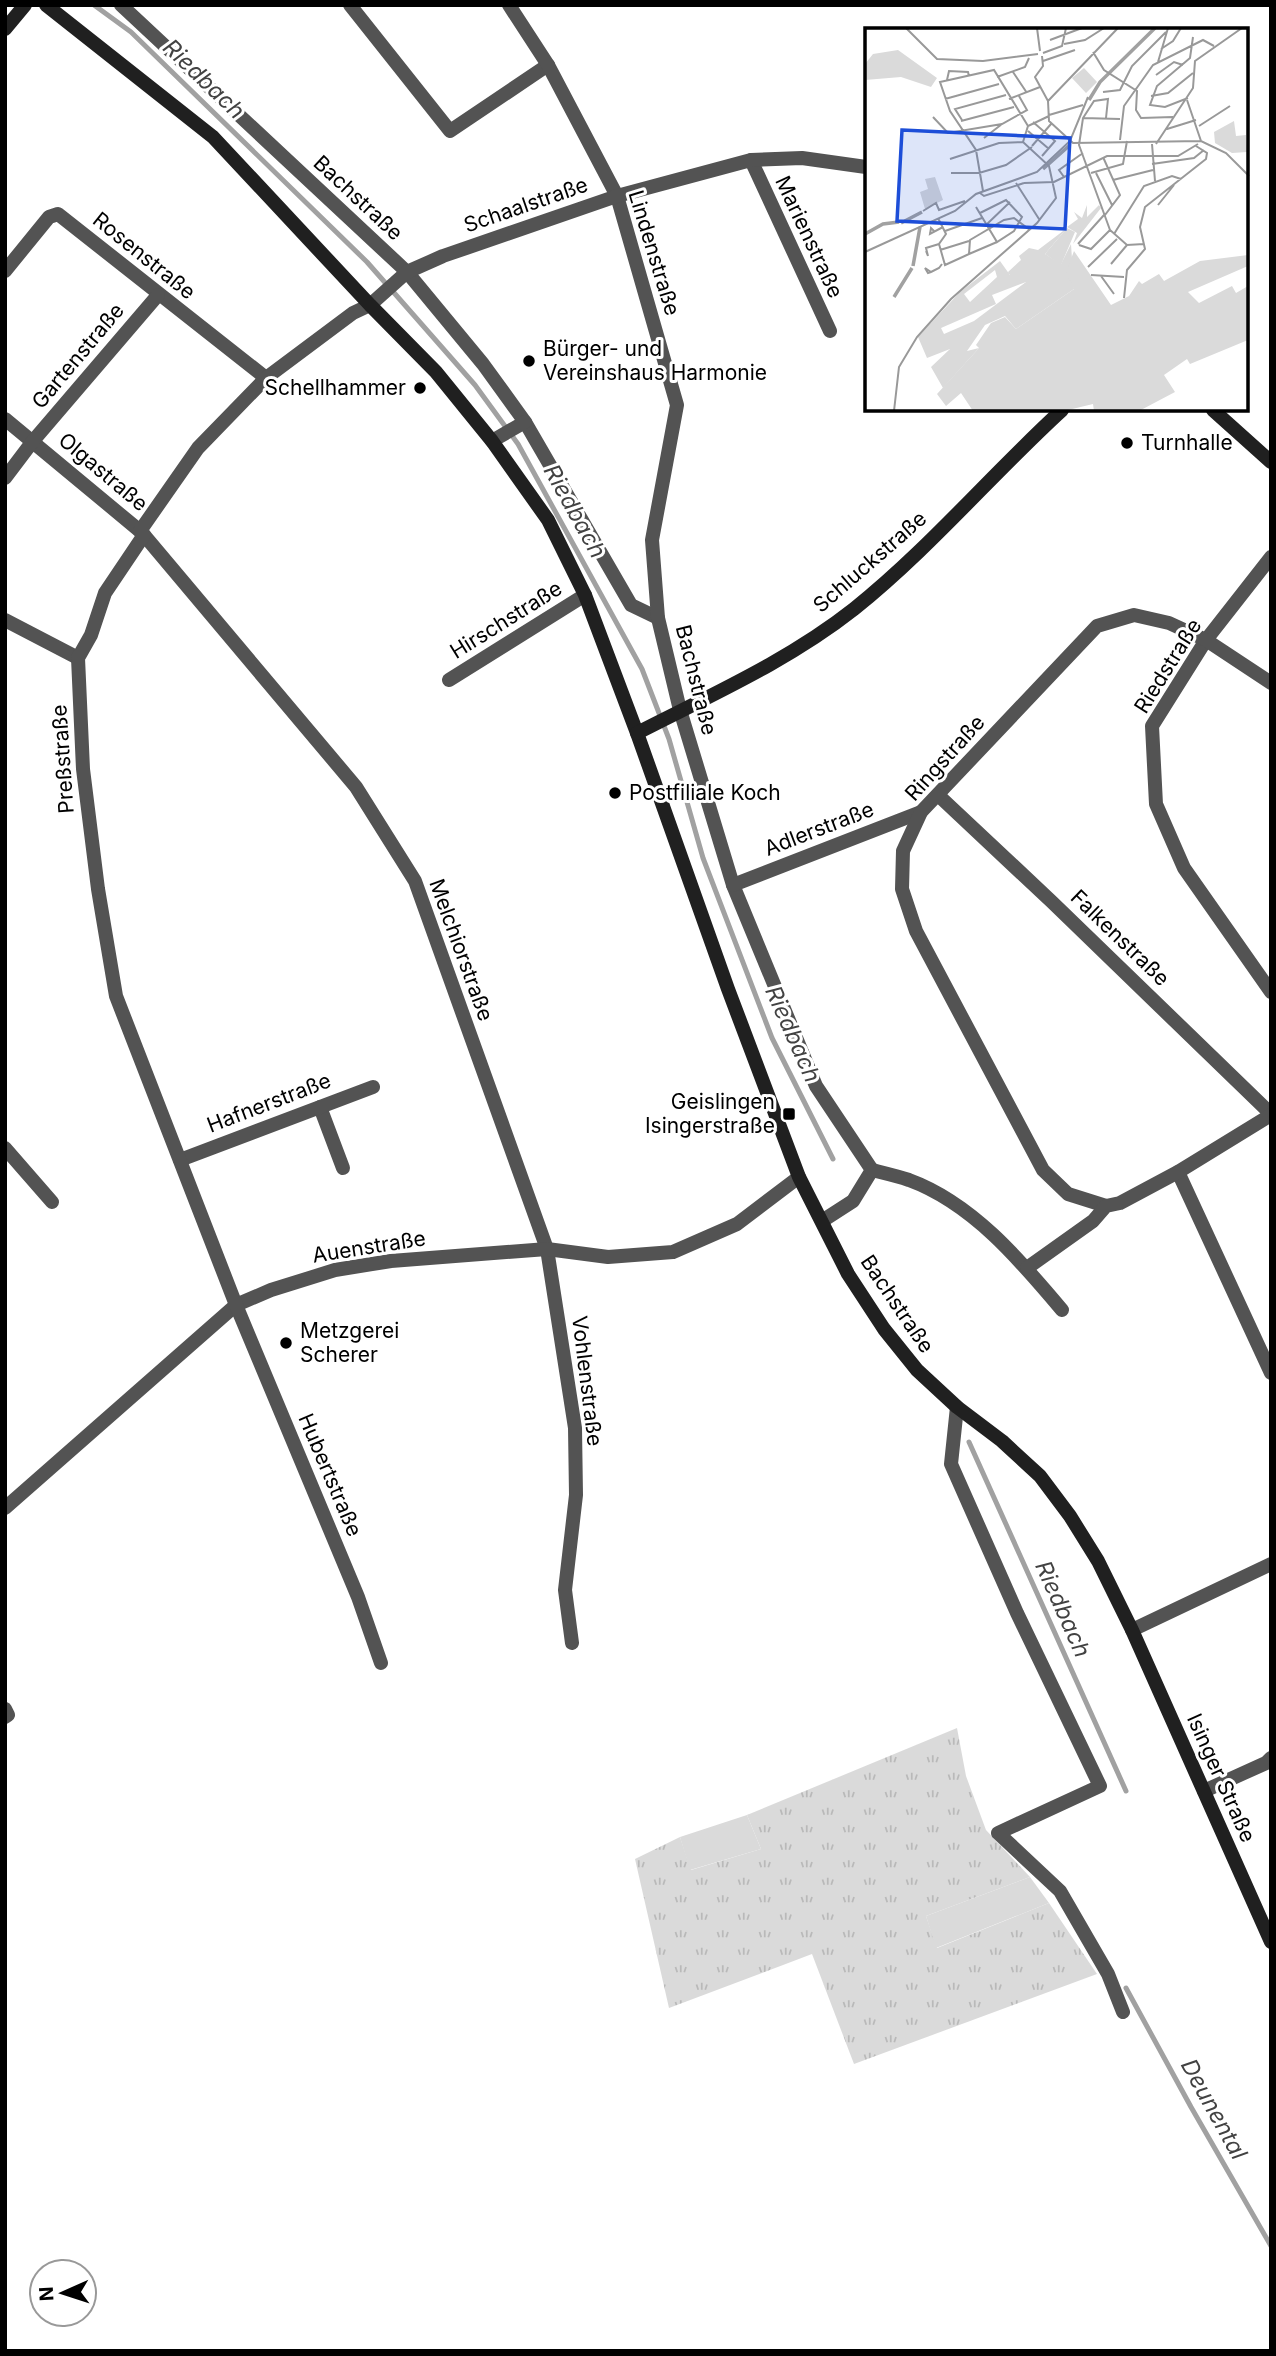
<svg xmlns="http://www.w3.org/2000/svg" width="1276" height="2356" viewBox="0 0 1276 2356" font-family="Inter,sans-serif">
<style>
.grass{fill:url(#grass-tufts)}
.garden{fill:#dadada}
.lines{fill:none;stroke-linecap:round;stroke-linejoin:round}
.stream{stroke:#a1a1a1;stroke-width:5}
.street{stroke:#535353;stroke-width:14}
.secondary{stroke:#202020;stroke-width:14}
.poi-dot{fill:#000;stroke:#fff;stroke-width:2.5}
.labels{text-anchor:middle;stroke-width:6;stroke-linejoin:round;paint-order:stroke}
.street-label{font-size:21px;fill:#000;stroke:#fff}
.poi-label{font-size:21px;fill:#000;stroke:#fff;text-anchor:start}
.water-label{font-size:23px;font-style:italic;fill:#424242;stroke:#fff}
.inset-river{fill:none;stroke:#a1a1a1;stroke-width:3.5}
.inset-road{fill:none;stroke:#999;stroke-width:2}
.view{fill:#1d4ed8;fill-opacity:0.15;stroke:#1d4ed8;stroke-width:3.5}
.inset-edge{fill:none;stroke:#000;stroke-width:3.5}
</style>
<defs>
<pattern id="grass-tufts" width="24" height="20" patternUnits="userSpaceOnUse" patternTransform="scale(1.75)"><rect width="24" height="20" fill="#dadada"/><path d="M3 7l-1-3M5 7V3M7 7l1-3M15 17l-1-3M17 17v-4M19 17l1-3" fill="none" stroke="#b9b9b9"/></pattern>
</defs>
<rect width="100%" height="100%" fill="#fff"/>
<path class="grass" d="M957,1728L966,1776L986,1830L1030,1877L926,1916L937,1948L1049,1903L1097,1974L854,2064L812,1954L669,2008L635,1859L680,1837L691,1870L761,1849L747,1815Z"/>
<g class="garden">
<path d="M747,1815L761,1849L690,1870L680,1837Z"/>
<path d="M1030,1877L1049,1903L936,1948L926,1916Z"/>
</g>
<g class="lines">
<g class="stream">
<path d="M94,5L131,32L367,262L475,385L518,444L642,669L669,739L703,858L772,1038L833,1159"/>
<path d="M969,1442L1126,1791"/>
<path d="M1126,1988L1191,2107L1271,2246"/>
</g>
<g class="street">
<path d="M121,5L407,272L483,364L525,422L631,605L658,618"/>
<path d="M350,5L450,131L548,65"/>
<path d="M509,5L548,65L617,196L677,405L652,540L658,618L680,710L733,885L816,1086L872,1170L853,1201L822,1221"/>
<path d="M751,160L830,331"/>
<path d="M5,271L49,217L58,214L266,378"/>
<path d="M5,419L140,531"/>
<path d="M492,441L525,422"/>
<path d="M5,478L33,441L158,295"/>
<path d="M144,535L356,787L415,881L547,1249L575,1428L576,1495L565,1590L572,1643"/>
<path d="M1271,557L1206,640L1152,726L1156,804L1184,868L1271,992"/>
<path d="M5,620L78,658"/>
<path d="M449,680L585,595"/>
<path d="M938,795L1052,902L1271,1114"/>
<path d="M733,885L921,812"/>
<path d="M320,1107L343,1168"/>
<path d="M5,1148L52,1202"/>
<path d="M180,1160L373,1087"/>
<path d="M872,1170C884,1173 897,1176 909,1180C972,1203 1020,1260 1062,1310"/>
<path d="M1178,1172L1271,1373"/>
<path d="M1106,1206L1068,1194L1043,1170L916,931L902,889L903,851L921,812L1097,626L1134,615L1169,623L1206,640L1271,683"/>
<path d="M1027,1268L1093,1221L1106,1206L1120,1203L1178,1172L1271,1115"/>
<path d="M957,1407L951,1464L1017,1613L1100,1786L998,1833L1060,1891L1108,1974L1123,2012"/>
<path d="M5,1508L236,1305L271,1290L335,1270L391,1261L547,1249L608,1257L673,1252L737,1224L799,1177"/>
<path d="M1132,1630L1271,1564"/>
<path d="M381,1663L358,1597L236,1305L116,996L98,889L83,769L78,658L91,635L105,593L144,535L140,531L198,448L266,378L353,313L370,305L407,272L443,256L617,196L751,160L802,158L866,167"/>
<path d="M5,1709L8,1715L5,1717"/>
<path d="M1204,1791L1266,1763L1271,1758"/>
</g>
<g class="secondary">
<path d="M46,5L213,137L370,305L436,372L492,441L548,520L585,595L637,733L728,989L799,1177L848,1274L884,1329L917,1370L957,1407L1002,1441L1040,1476L1070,1516L1098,1561L1132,1630L1271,1942"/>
<path d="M5,29L25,5"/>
<path d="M1213,410L1271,462"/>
<path d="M637,733C711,695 788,661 854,609C929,549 992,474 1062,410"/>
</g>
</g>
<g class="poi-dot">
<circle cx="529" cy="361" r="7"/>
<circle cx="420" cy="388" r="7"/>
<circle cx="1127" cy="443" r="7"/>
<circle cx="615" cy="793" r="7"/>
<rect x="782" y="1107" width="14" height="14" rx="3.5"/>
<circle cx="286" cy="1343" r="7"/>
</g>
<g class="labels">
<g class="street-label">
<text transform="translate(358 198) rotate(43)" y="7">Bachstraße</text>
<text transform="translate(526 205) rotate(-19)" y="7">Schaalstraße</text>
<text transform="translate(809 237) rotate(65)" y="7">Marienstraße</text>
<text transform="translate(654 253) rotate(73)" y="7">Lindenstraße</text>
<text transform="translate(144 256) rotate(39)" y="7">Rosenstraße</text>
<text transform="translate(78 356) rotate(-50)" y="7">Gartenstraße</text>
<text transform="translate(103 472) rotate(40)" y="7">Olgastraße</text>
<text transform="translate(870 562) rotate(-41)" y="7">Schluckstraße</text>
<text transform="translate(506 620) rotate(-32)" y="7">Hirschstraße</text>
<text transform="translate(1168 666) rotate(-58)" y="7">Riedstraße</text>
<text transform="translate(696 680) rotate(76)" y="7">Bachstraße</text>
<text transform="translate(945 758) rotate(-48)" y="7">Ringstraße</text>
<text transform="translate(63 759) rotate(-94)" y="7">Preßstraße</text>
<text transform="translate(819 829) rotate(-21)" y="7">Adlerstraße</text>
<text transform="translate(1120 938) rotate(44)" y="7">Falkenstraße</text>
<text transform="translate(461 950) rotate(70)" y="7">Melchiorstraße</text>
<text transform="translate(269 1103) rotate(-21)" y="7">Hafnerstraße</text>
<text transform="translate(369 1247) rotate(-9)" y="7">Auenstraße</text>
<text transform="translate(897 1304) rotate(56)" y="7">Bachstraße</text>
<text transform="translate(587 1381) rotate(83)" y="7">Vohlenstraße</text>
<text transform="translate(330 1475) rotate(67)" y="7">Hubertstraße</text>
<text transform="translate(1221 1778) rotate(66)" y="7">Isinger Straße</text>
</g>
<g class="poi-label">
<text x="543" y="356">Bürger- und<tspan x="543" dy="24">Vereinshaus Harmonie</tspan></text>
<text x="406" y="395" text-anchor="end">Schellhammer</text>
<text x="1141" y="450">Turnhalle</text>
<text x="629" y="800">Postfiliale Koch</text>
<text x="775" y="1109" text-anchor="end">Geislingen<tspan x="775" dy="24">Isingerstraße</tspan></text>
<text x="300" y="1338">Metzgerei<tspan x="300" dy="24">Scherer</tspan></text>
</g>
<g class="water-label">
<text transform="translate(204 79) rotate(44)" y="8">Riedbach</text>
<text transform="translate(575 511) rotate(61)" y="8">Riedbach</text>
<text transform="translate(793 1034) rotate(66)" y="8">Riedbach</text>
<text transform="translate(1063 1609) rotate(66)" y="8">Riedbach</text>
<text transform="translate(1214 2109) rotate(61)" y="8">Deunental</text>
</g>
</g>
<g transform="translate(865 28)">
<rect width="383" height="383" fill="#fff"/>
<path d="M70,149L78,172L60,181L55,164L63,161L60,151ZM222,177V189L234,177L236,180L208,216L212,205L202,199L213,191L209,184L217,190ZM202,200L180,226L196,236L206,216L209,261L151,301L140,288L120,297L102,323L114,320L78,360L66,339L85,321L62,330L53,309L95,264L135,233L145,247L143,244L156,232L154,228L164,220L173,222ZM130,242L132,249L105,274L99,266ZM161,254L109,293L79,306L76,300L131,276L127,267Z" fill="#dadada" fill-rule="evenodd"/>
<path d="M33,22L72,50L66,59L36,49L0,52V36L8,26ZM209,223L246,277L264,268L274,253L277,256L294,246L299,253L335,233L383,227V238L323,264L334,275L367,258L371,265L383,258V312L325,336L322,331L299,347L310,364L274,383H229L228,376L199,383H108L96,365L81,378L72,366L114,320L111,317L126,295L140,289L151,301L209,261L201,244Z" fill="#dadada"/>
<path d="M369,93L371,108L381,107L382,124L367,125L350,115L349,104Z" fill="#dadada"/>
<path d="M219,40L232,54L221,65L207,50ZM202,200L210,204L196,237L180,226Z" fill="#dadada"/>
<path class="inset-river" d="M224,72L235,54L290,0M178,141L205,117M36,195L57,184M0,206L18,196L34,194M48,238L55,199M29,269L47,240"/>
<path class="inset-road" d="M41,0L72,31L118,33L173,26M172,0L175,23M185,12L217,0M199,16L220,12L239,0M296,21L308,13L316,0M228,24L239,42L272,63L271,82L276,90L308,89M178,25L197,18L201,0M177,28L178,38L170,49L183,73L184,93L208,115L336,113L361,125L384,148M178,33L210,22M293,34L303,0M148,44L162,65M291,47L309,34L318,37M132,49L160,39L164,30M82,52L84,43L103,44L104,48M238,64L255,62L267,38L301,4M286,68L303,65L328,45M323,70L300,79L285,77L292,58L325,30L328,9M80,71L134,56M144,71L175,59M322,72L336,113M183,73L253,0M184,87L218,77M68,89L83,105L137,96L162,82L154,68M218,90L255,91M241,90L243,71L229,73L218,90L214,117L245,202L262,217L279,216M97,92L90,81L141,67M96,93L149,79M168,94L190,113L177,128M334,98L365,78M302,101L331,92M163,103L184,121M119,110L137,96M255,112L259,78L288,37L338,12L349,18M158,114L163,98L184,88M287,116L290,153M291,116L328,60L330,33L377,0M167,118L186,96M238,129L255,167L240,187M287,136L329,130L339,122M86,145H114L141,137L167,119M226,145L258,136L262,113M231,145L247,177M199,149L194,142L218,125M248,152L288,142M151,155L174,191M159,155L189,154L242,128H313L333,116M118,163L111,122L85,83L75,54L129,42L163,98M115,165L119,168L159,155M293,177L309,157M111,179L132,214L149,203L157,189L141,172L115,185M58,183L71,175L74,182L100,173M73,190L81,206L74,216L80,237L104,226L105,212L139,192L149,190L165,202M121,197L145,174M69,203L66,200L65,206L78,199M80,203L117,190M249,206L279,158L307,148L316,151M213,216L239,187M214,217L226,221L245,202M75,222L104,213M61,223L63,228L61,220L74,216M0,224L90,183L111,166L172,144L205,113L223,69M104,226L132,214M246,236L262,217M223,239L252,211M66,244L60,240L63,245L66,244L74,240L77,236M226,247L259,249M236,248L249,266M259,270L262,242L280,221L275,199L280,179L341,131L342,125L331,118M29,383L34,339L52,309L86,271L172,195L191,170L184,138L158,114L134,115L85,131"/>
<path class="view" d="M37,102L205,110L200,201L32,193Z"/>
<rect width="383" height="383" class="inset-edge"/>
</g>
<rect width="1276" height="2356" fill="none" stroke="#000000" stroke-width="14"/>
<g transform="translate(63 2293) rotate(267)"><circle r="33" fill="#ffffff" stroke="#999999" stroke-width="2"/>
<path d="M0-5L12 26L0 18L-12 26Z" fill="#000000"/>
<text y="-10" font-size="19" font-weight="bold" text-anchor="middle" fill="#000000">N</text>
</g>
</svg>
